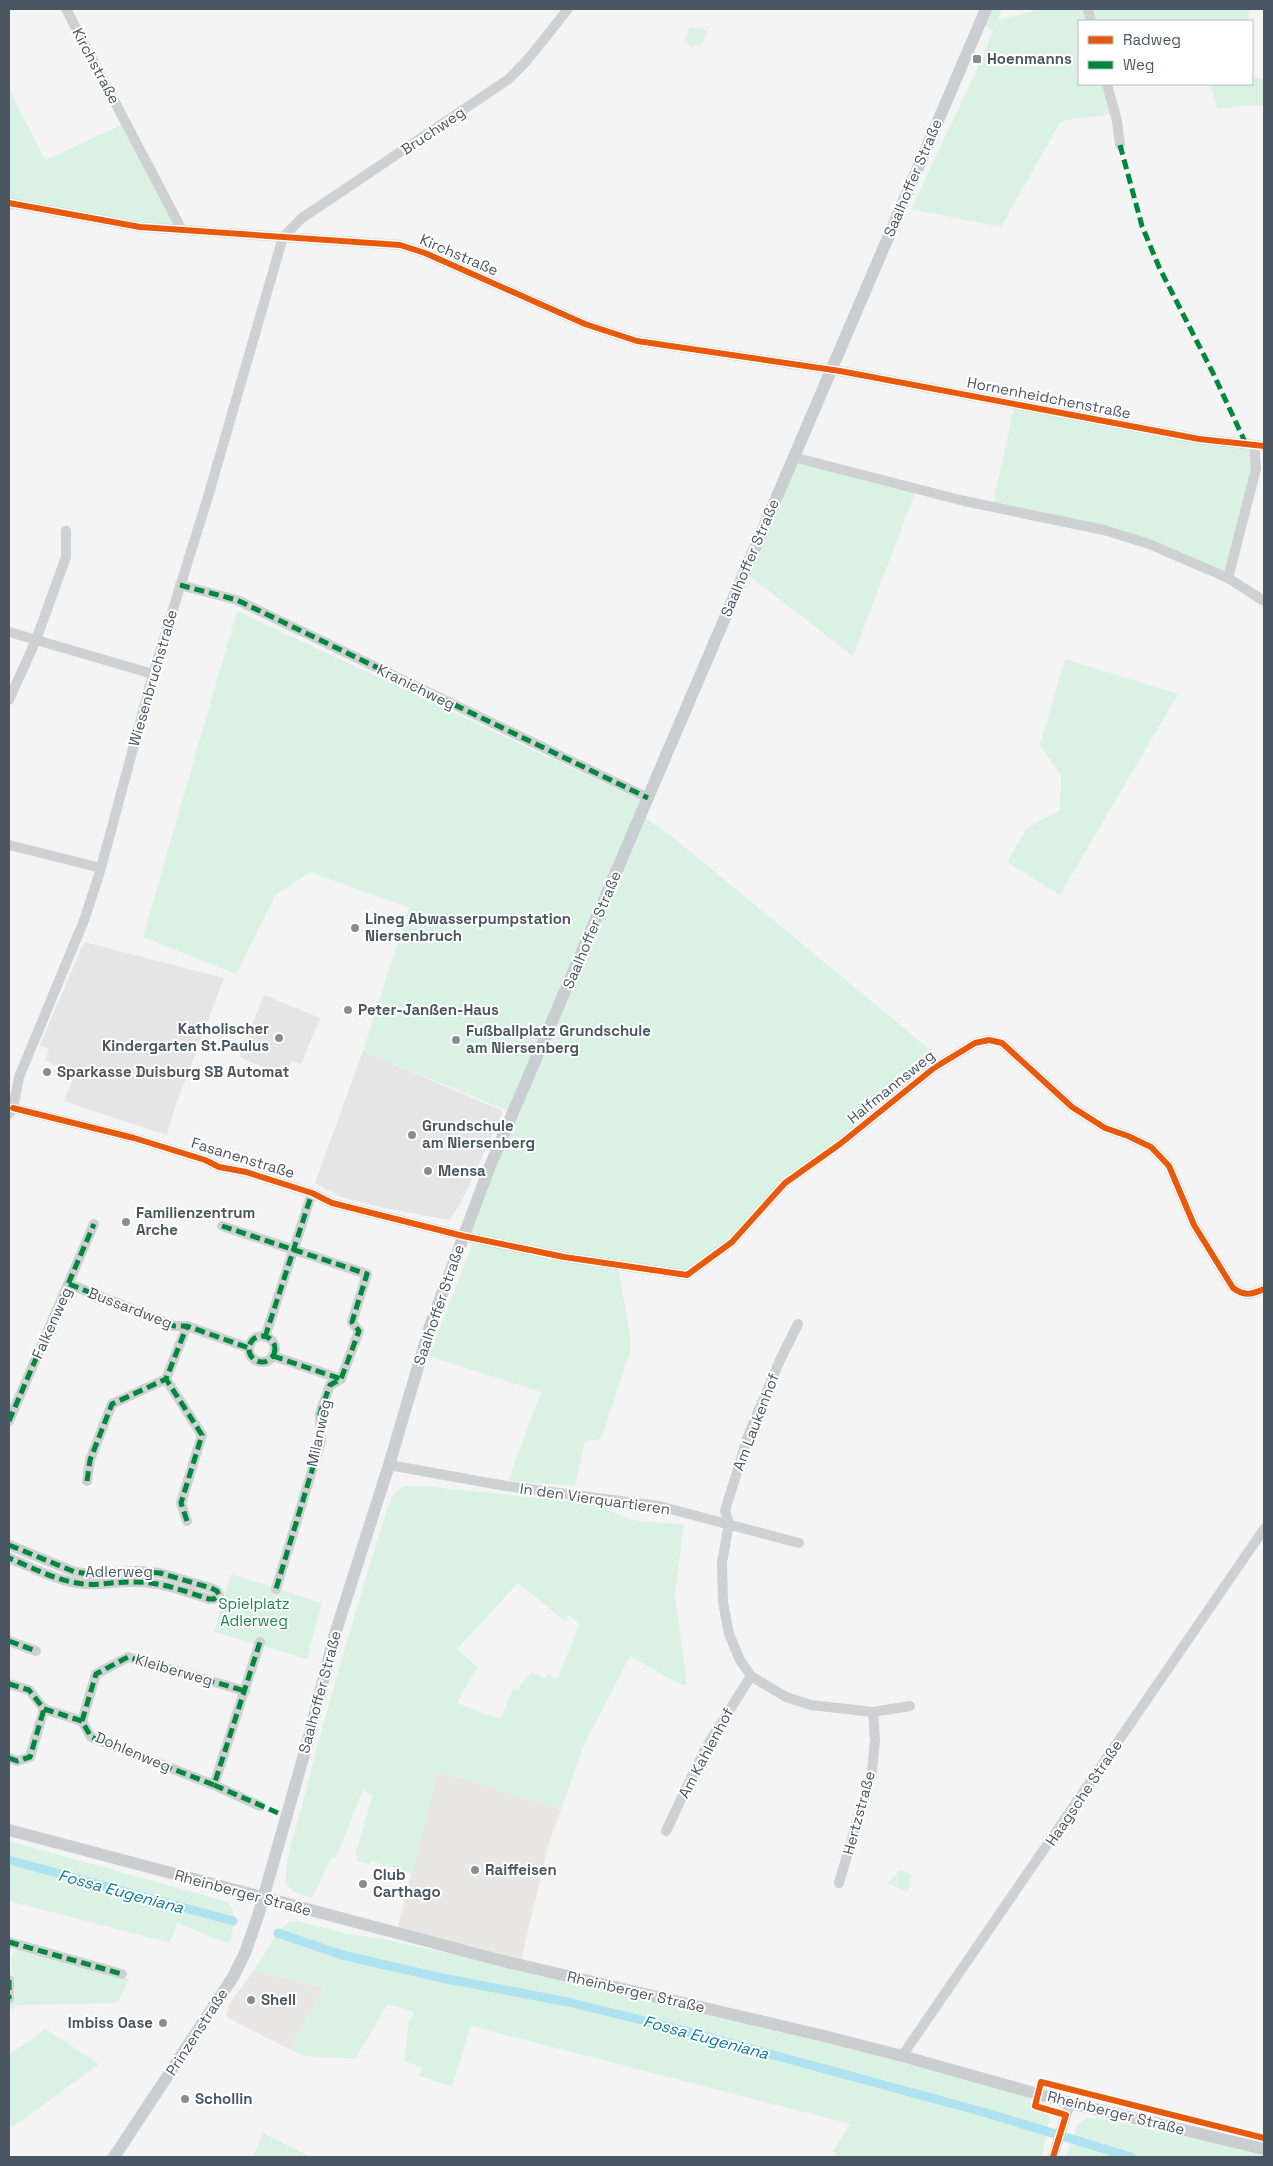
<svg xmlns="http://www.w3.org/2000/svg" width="1273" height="2166" viewBox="0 0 1273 2166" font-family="'Space Grotesk',sans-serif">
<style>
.commercial{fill:#e8e7e3}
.education{fill:#e6e5e6}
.green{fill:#d9f2e3;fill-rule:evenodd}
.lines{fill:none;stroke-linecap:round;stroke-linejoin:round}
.canal{stroke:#aee2f0;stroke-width:9}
.minor{stroke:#ced0d2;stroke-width:10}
.major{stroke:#caced1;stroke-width:12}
.quiet{stroke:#00873e;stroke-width:5;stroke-dasharray:10 5;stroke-linecap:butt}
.cycleway-casing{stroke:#fff;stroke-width:9}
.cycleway{stroke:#e8590c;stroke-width:6}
.poi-dot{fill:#868d94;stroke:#fff;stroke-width:2}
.labels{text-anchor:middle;stroke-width:4;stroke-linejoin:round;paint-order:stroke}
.poi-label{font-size:15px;font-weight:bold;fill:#4a5661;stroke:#fff;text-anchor:start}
.street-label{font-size:15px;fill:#4a5661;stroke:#fff}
.park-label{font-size:15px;fill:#17864f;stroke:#fff}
.water-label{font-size:16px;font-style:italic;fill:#0c7c9b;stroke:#fff}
</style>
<rect width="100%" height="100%" fill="#f4f4f4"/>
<g class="commercial">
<path d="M438,1771L561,1809L548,1847L520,1965L396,1933Z"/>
<path d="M254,1970L324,1988L289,2049L226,2017L229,2004Z"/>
</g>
<g class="education">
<path d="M84,942L224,978L175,1107L167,1135L64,1101L74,1077L69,1071L45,1061L49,1049L40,1045Z"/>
<path d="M264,995L320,1018L301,1064L291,1061L285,1076L239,1057Z"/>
<path d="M363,1051L503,1111L464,1197L450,1220L384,1208L341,1197L315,1183Z"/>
</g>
<g class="green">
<path d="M991,9H1002L998,20L1043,9H1085L1088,21H1079V84H1104L1111,114L1061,121L1001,227L911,209L980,63L993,30L984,25Z"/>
<path d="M1090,9H1250L1248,21H1093Z"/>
<path d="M701,27L708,33L702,44L690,48L685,38L689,28Z"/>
<path d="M1252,75V77L1264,80V106L1247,105L1217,109L1210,84H1252Z"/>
<path d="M9,89L45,160L126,123L182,230L9,203Z"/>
<path d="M1015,404L1254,445L1256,469L1228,578L1149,544L992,507Z"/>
<path d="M793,457L917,488L853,656L744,572Z"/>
<path d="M237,611L646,803L641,815L674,838L945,1062L782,1186L732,1242L683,1278L618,1267L630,1333V1353L601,1439L585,1441L575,1486L508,1481L541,1392L429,1356L474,1240L463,1236L513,1113L363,1051L409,908L310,872L276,895L236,974L143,937Z"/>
<path d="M1065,659L1178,694L1060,895L1007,862L1027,828L1060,810L1061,776L1040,745Z"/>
<path d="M404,1486H422L586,1503L600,1506L631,1520L684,1525L675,1594L687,1685L678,1683L630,1656L584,1745L561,1809L438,1771L412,1873L371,1861L370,1865L357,1861L358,1856L355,1855L373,1795L363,1790L336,1858L332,1857L312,1898L294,1892L286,1884C283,1863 297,1827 302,1806C326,1708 356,1611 385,1515L393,1495ZM518,1583L566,1622L568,1615L580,1624L557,1679L548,1674L545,1679L532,1672L520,1685L519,1690L514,1688L500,1719L457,1703L477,1667L457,1649Z"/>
<path d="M231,1574L322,1603L307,1659L214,1632Z"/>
<path d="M9,1841L228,1902C238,1916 233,1928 229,1944L177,1923L170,1943L9,1901Z"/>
<path d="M900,1870L912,1874L908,1892L888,1883Z"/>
<path d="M290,1921H297L347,1934L379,1938C597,1986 815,2036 1030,2098L1032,2106L1050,2116L1042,2157H839L833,2151L850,2124L471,2026L452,2086L419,2076L422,2067L404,2061L409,2021L413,2017L412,2011L388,2004L355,2059L303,2056L289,2049L324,1988L254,1970L280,1929Z"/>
<path d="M18,1949H23L129,1979L118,2003L15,2005L14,2010L10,2007L15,1994L11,1960L12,1955Z"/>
<path d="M46,2029L99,2064L13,2127L9,2125V2055Z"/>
<path d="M1087,2118H1098L1249,2151L1264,2155V2157H1066L1077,2124Z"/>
<path d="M263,2133L311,2157H253Z"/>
</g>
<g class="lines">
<g class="canal">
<path d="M9,1860L233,1921"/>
<path d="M278,1933L342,1955L442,1978L568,2002L678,2029L983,2112L1131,2157"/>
</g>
<g class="minor">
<path d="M66,9L182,230"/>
<path d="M1088,9L1091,21"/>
<path d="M1107,84L1117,121L1120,145"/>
<path d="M9,203L140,227L400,245L425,253L585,324L637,341L840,371L1199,439L1264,446"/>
<path d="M793,457L964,501L1104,530L1149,544L1228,578L1264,601"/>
<path d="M1228,578L1256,469L1254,445"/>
<path d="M180,585L237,600L648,798"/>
<path d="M9,632L153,674"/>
<path d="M9,700L36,640L66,557V531"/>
<path d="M9,845L101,868"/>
<path d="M13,1108L134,1138L205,1160L219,1167L246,1172L312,1193L332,1203L463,1236L564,1257L687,1275L732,1242L785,1183L840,1144L934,1068L975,1043L989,1040L1002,1043L1072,1107L1105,1128L1128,1136L1151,1147L1169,1166L1194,1225L1233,1288C1244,1296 1251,1295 1264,1289"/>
<path d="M9,1114L13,1108L19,1077L85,918L101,868L153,674L210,490L283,237L302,218L509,79L529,58L568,9"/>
<path d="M222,1226L367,1274L352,1322L359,1331L341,1379L330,1385L320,1413L321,1441L276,1589"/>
<path d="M69,1284L174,1326H187L249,1348"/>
<circle cx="262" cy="1349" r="13"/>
<path d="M265,1337L312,1193"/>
<path d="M273,1356L341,1379"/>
<path d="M9,1421L94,1224"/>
<path d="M389,1465L506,1486L659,1506L799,1543"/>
<path d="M87,1481L90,1460L112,1404L166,1379"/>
<path d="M187,1521L181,1503L202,1435L166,1379L187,1326"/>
<path d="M729,1523L722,1563L723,1602L729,1634L740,1660L751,1676L786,1697L811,1705L873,1712L910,1706"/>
<path d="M729,1523L725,1511L748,1436L780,1360L798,1324"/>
<path d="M9,1545L75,1572L91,1574L138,1571L160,1573L211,1588L217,1591L219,1595L214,1599H209C184,1591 161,1582 135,1582C115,1581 96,1587 77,1583C53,1579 31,1567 9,1558"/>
<path d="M9,1641L36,1651"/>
<path d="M9,1684L29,1690L44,1709L82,1721L91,1737L214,1785L260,1642"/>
<path d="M82,1721L96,1674L128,1657L245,1691"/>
<path d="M9,1758L17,1761L30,1757L44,1709"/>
<path d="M214,1785L260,1806"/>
<path d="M666,1831L705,1749L751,1676"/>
<path d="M839,1883L872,1771L875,1740L873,1712"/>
<path d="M9,1942L122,1974"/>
<path d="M9,1980V1999"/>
<path d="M902,2056L1264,1529"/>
<path d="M1053,2157L1070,2103"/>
</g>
<g class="major">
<path d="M9,1830L495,1959L820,2035L902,2056L1070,2103L1264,2149"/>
<path d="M114,2157L233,1977L245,1953L258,1916L309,1737L335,1634L389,1465L430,1326L490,1166L986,9"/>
</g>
<g class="quiet">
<path d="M1120,145L1142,226L1159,267L1213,373L1246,444"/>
<path d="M180,585L237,600L648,798"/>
<path d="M222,1226L367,1274L352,1322L359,1331L341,1379L330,1385L320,1413L321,1441L276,1589"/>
<path d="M69,1284L174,1326H187L249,1348"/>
<circle cx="262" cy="1349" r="13"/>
<path d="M265,1337L312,1193"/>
<path d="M273,1356L341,1379"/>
<path d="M9,1421L94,1224"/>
<path d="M87,1481L90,1460L112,1404L166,1379"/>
<path d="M187,1521L181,1503L202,1435L166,1379L187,1326"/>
<path d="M9,1545L75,1572L91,1574L138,1571L160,1573L211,1588L217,1591L219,1595L214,1599H209C184,1591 161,1582 135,1582C115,1581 96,1587 77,1583C53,1579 31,1567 9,1558"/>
<path d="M9,1641L36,1651"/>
<path d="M9,1684L29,1690L44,1709L82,1721L91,1737L214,1785L260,1642"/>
<path d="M82,1721L96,1674L128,1657L245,1691"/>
<path d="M9,1758L17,1761L30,1757L44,1709"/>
<path d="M214,1785L278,1813"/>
<path d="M9,1942L122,1974"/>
<path d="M9,1980V1999"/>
</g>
<g class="cycleway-casing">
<g id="cycleway">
<path d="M9,203L140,227L400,245L425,253L585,324L637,341L840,371L1199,439L1264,446"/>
<path d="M13,1108L134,1138L205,1160L219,1167L246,1172L312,1193L332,1203L463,1236L564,1257L687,1275L732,1242L785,1183L840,1144L934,1068L975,1043L989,1040L1002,1043L1072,1107L1105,1128L1128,1136L1151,1147L1169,1166L1194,1225L1233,1288C1244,1296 1251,1295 1264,1289"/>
<path d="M1053,2157L1066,2115L1035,2106L1041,2082L1264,2138"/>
</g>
</g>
<use href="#cycleway" class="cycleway"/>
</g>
<g class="poi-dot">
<rect x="972" y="54" width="10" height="10" rx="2.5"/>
<circle cx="355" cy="928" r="5"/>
<circle cx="348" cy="1010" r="5"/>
<circle cx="279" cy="1038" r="5"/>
<circle cx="456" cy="1040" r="5"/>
<circle cx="47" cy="1072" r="5"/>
<circle cx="412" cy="1135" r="5"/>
<circle cx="428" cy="1171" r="5"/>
<circle cx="126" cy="1222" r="5"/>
<circle cx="475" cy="1870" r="5"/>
<circle cx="363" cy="1884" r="5"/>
<circle cx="251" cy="2000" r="5"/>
<circle cx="163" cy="2023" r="5"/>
<circle cx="185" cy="2099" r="5"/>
</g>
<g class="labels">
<g class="poi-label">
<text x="987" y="64">Hoenmanns</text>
<text x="365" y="924">Lineg Abwasserpumpstation<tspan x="365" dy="17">Niersenbruch</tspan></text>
<text x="358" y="1015">Peter-Janßen-Haus</text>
<text x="269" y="1034" text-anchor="end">Katholischer<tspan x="269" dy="17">Kindergarten St.Paulus</tspan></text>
<text x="466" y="1036">Fußballplatz Grundschule<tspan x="466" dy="17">am Niersenberg</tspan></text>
<text x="57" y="1077">Sparkasse Duisburg SB Automat</text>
<text x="422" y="1131">Grundschule<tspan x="422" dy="17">am Niersenberg</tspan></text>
<text x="438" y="1176">Mensa</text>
<text x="136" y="1218">Familienzentrum<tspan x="136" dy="17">Arche</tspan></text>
<text x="485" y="1875">Raiffeisen</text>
<text x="373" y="1880">Club<tspan x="373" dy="17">Carthago</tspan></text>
<text x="261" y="2005">Shell</text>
<text x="153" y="2028" text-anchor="end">Imbiss Oase</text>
<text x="195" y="2104">Schollin</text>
</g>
<g class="street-label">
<text transform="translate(96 66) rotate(62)" y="5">Kirchstraße</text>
<text transform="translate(433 131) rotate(-34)" y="5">Bruchweg</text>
<text transform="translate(913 178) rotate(-67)" y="5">Saalhoffer Straße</text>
<text transform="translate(459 255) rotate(23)" y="5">Kirchstraße</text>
<text transform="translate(1049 398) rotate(11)" y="5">Hornenheidchenstraße</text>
<text transform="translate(750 558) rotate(-67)" y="5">Saalhoffer Straße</text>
<text transform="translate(153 678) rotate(-74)" y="5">Wiesenbruchstraße</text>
<text transform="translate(416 687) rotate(26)" y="5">Kranichweg</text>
<text transform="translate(592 930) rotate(-67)" y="5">Saalhoffer Straße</text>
<text transform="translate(891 1087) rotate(-39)" y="5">Halfmannsweg</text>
<text transform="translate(243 1158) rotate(17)" y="5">Fasanenstraße</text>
<text transform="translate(439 1305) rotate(-71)" y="5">Saalhoffer Straße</text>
<text transform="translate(130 1308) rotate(21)" y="5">Bussardweg</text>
<text transform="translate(52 1323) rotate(-66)" y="5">Falkenweg</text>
<text transform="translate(756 1422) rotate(-69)" y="5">Am Laukenhof</text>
<text transform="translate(319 1433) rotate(-78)" y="5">Milanweg</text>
<text transform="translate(595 1499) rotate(8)" y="5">In den Vierquartieren</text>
<text x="119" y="1577">Adlerweg</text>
<text transform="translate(174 1670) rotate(16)" y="5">Kleiberweg</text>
<text transform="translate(320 1692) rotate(-75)" y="5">Saalhoffer Straße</text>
<text transform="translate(133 1752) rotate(23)" y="5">Dohlenweg</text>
<text transform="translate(706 1753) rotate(-62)" y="5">Am Kahlenhof</text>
<text transform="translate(1084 1793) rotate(-56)" y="5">Haagsche Straße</text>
<text transform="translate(859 1813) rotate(-75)" y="5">Hertzstraße</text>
<text transform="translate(243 1893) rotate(15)" y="5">Rheinberger Straße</text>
<text transform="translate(636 1992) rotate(13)" y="5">Rheinberger Straße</text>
<text transform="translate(197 2032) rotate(-57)" y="5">Prinzenstraße</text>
<text transform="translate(1116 2113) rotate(14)" y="5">Rheinberger Straße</text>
</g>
<g class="park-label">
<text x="254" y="1609">Spielplatz<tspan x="254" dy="17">Adlerweg</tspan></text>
</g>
<g class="water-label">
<text transform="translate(121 1891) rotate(15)" y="6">Fossa Eugeniana</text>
<text transform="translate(706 2037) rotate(15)" y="6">Fossa Eugeniana</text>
</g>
</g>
<rect width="1273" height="2166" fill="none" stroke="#4a5661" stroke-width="20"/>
<rect x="1078" y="20" width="175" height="65" fill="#ffffff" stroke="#b7bbc0"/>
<rect x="1088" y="36" width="25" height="8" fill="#e8590c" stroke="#b7bbc0"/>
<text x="1123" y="45" font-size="15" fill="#4a5661">Radweg</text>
<rect x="1088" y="61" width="25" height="8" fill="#00873e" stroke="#b7bbc0"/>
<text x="1123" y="70" font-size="15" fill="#4a5661">Weg</text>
</svg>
